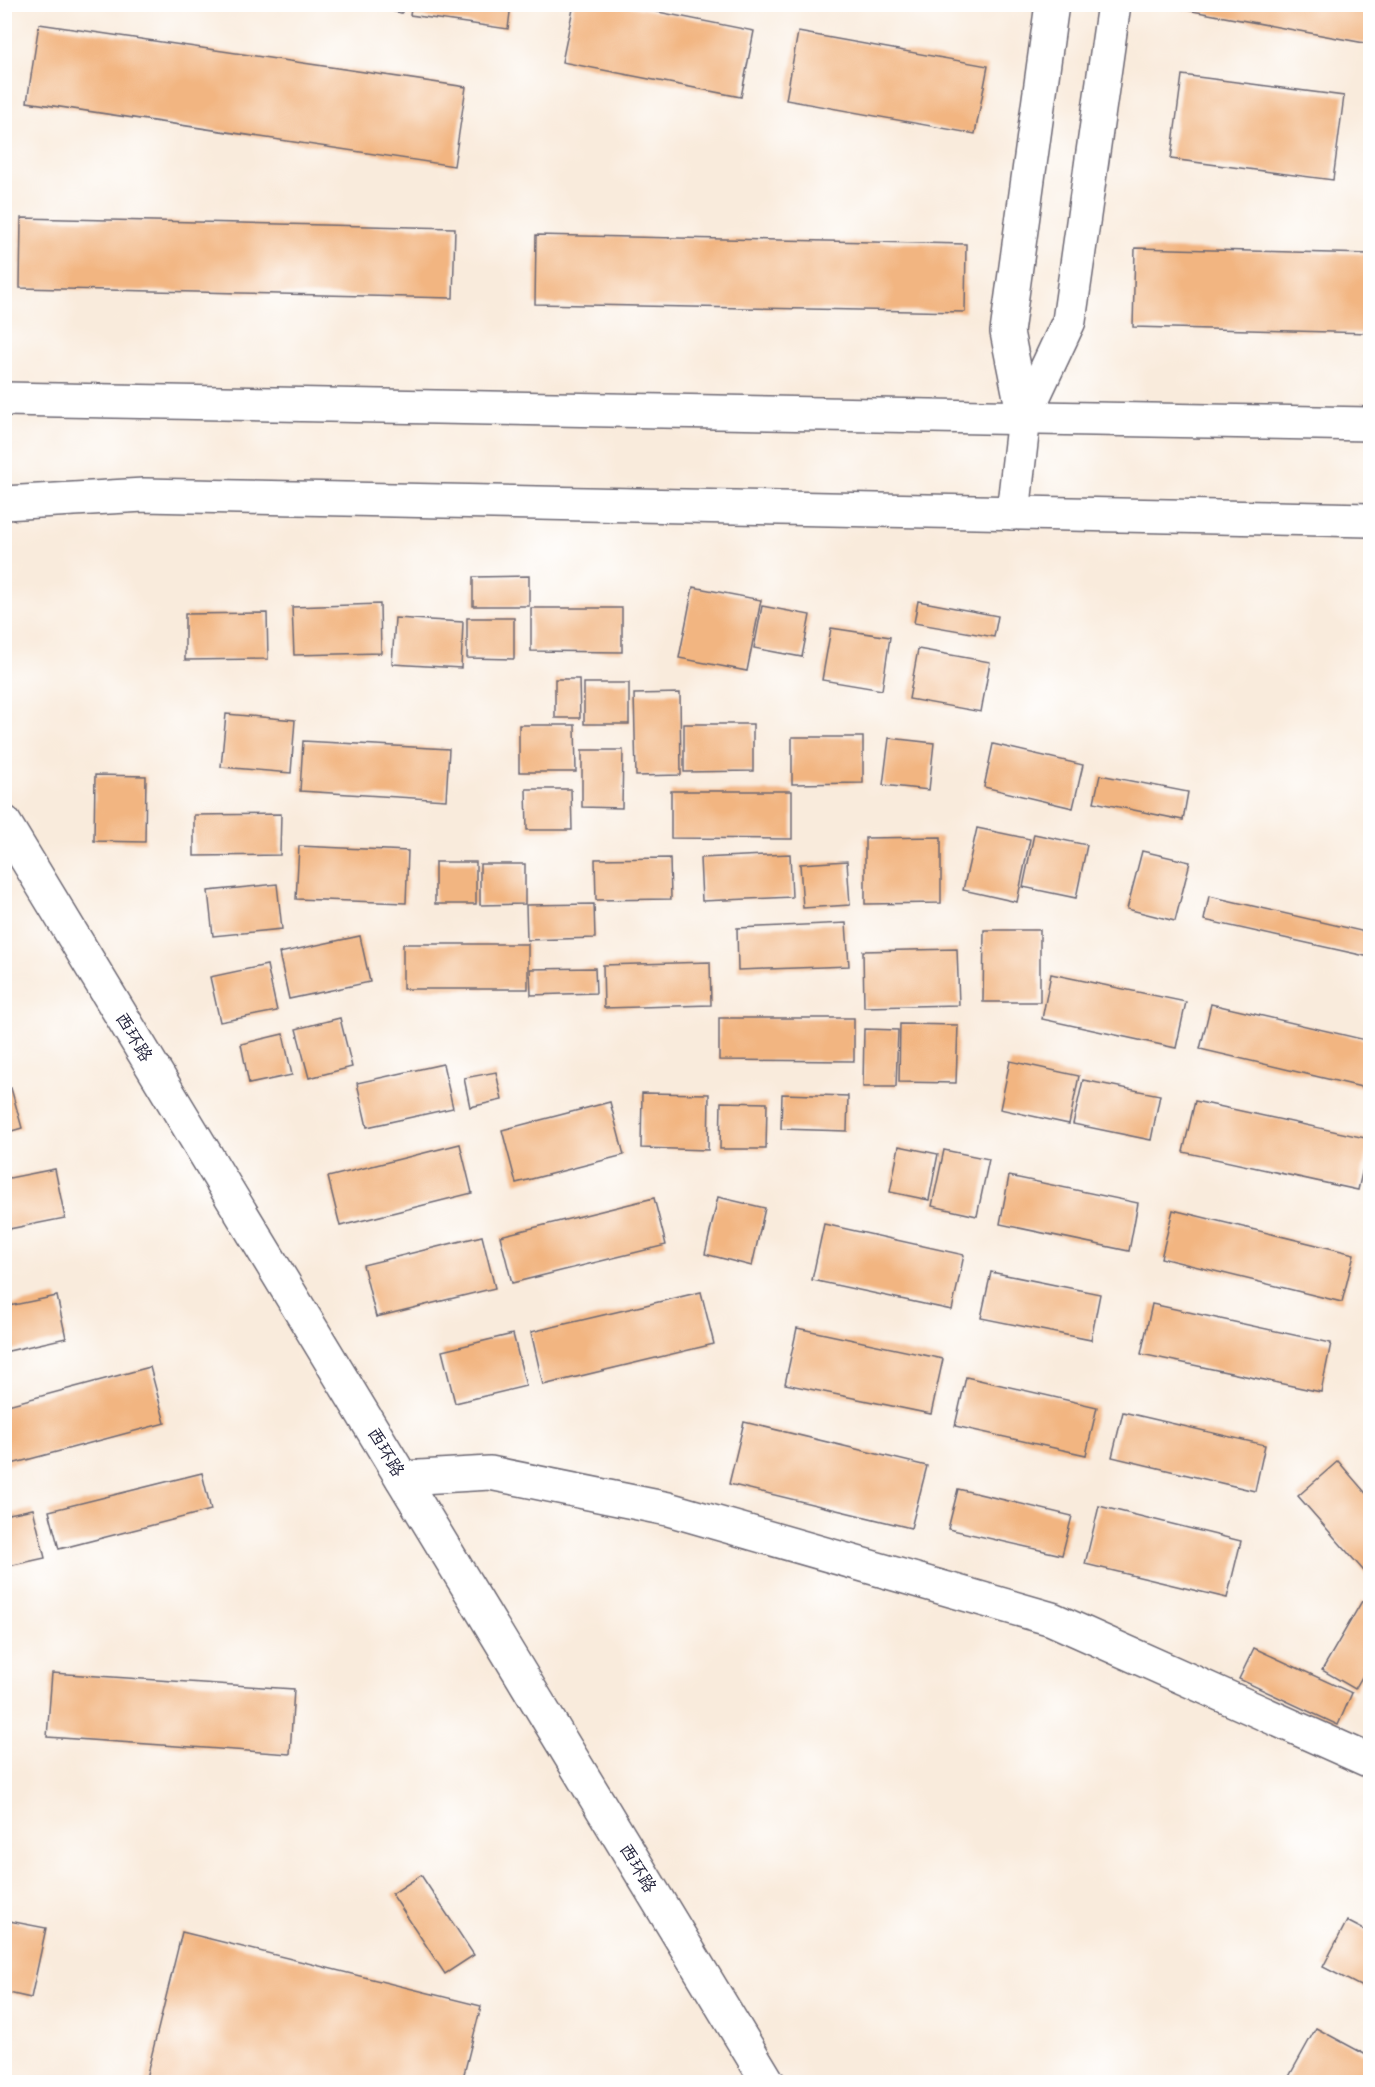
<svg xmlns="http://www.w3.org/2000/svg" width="1375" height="2087" viewBox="0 0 1375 2087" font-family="'Comic Neue','LXGW WenKai TC',sans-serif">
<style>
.building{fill:#f2b581}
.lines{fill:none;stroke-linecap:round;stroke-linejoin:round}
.minor-casing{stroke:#6d6873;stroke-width:36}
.major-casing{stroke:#6d6873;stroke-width:36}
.minor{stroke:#fff;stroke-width:33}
.major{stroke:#fff;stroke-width:33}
.labels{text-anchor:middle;stroke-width:6;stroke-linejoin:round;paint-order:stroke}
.street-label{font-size:18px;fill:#22223b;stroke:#fff}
</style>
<rect width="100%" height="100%" fill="#fff"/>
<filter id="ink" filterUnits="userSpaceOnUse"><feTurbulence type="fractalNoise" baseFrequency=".0167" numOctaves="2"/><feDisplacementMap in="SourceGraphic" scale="12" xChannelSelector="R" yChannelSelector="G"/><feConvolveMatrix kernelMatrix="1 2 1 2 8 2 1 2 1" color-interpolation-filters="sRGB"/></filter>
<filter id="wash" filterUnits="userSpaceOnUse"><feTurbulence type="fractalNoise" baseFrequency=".008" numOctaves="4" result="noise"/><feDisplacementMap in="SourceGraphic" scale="24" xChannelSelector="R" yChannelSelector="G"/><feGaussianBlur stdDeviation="1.35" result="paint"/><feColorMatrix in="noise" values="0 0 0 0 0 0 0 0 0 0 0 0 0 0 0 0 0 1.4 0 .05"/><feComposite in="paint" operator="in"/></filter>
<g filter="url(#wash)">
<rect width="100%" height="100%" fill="#f9ebdc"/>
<g id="blocks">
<g class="building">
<path d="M4,4H12L6,45H4Z"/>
<path d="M355,4H403L402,13Z"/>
<path d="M412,4H511L508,29L410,15Z"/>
<path d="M574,4H618L754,31L741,97L562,62Z"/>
<path d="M1165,4H1370V44L1165,6Z"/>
<path d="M39,24L466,87L454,166L27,102Z"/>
<path d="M798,32L988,66L975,134L786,100Z"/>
<path d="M1182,75L1344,96L1333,180L1171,159Z"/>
<path d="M21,218L455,228L453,298L20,288Z"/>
<path d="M536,235L966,244L965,312L535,304Z"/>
<path d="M1135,248L1370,254V333L1133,327Z"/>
<path d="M529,576V606H473V577Z"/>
<path d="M693,587L761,600L747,671L679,658Z"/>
<path d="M918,601L998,616L994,637L914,623Z"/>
<path d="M380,604L381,653L294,655L292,607Z"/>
<path d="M762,606L810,615L802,657L754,648Z"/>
<path d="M531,608H622V652L531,651Z"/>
<path d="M267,613L268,659L185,660V614Z"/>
<path d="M395,618L463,622L461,668L392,664Z"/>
<path d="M467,618H514V659L467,658Z"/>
<path d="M831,628L890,637L882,690L822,680Z"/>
<path d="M918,649L990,662L981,712L909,699Z"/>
<path d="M555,679H579L580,718H555Z"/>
<rect x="584" y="683" width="45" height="41"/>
<path d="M680,693L681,775L636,776L634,694Z"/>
<path d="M226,714L295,720L291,773L221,767Z"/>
<path d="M684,724H753V771L684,772Z"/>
<path d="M519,725H575L576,772H519Z"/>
<path d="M792,737H863V783L792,784Z"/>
<path d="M889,738L934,743L929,790L883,785Z"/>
<path d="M303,741L449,749L446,800L300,791Z"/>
<path d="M993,744L1083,765L1073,808L984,787Z"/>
<path d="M582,750H623L622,808L582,807Z"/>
<path d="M95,775L146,776L145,842L94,841Z"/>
<path d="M1100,775L1188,792L1183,820L1094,802Z"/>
<path d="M526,789H571L572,830H527Z"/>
<path d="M671,791H792V839L671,838Z"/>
<path d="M281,814L280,855L194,856V815Z"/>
<path d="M977,828L1030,839L1017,902L963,890Z"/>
<path d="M1034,834L1087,845L1076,898L1023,887Z"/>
<path d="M941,837V903L865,904V838Z"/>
<path d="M299,846L408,851L406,903L296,899Z"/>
<path d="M1142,851L1190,862L1175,921L1127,909Z"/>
<path d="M790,854L792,897L702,901L700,858Z"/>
<path d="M670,858L671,899L596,900L595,859Z"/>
<path d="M847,861L850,905L803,908L800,864Z"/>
<rect x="435" y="862" width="41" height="42"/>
<path d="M480,864H525V904L480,905Z"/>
<path d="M277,884L282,929L213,936L208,891Z"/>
<path d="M1209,896L1370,933V957L1204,920Z"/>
<path d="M594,904L595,938L527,940L526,905Z"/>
<path d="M846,923L849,966L738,970L737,928Z"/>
<path d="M984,930H1040V1002H983Z"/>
<path d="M360,936L370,982L289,999L279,953Z"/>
<rect x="403" y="944" width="125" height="45"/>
<path d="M957,949L959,1005L864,1007L863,951Z"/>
<path d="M710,962L711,1005L604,1008L603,965Z"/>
<path d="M267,965L277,1011L220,1022L210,977Z"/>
<path d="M595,968L596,993L531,995L530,969Z"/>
<path d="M1051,974L1186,1002L1176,1048L1042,1019Z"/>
<path d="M1211,1004L1370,1041V1089L1200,1049Z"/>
<path d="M340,1018L352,1067L309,1078L296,1029Z"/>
<path d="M719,1018H854V1061L719,1060Z"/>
<path d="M900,1024L958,1025L956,1083L899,1082Z"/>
<path d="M864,1029L898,1030L896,1087H863Z"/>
<path d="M283,1034L292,1075L249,1084L241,1044Z"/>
<path d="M1010,1061L1079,1076L1069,1124L1000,1109Z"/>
<path d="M443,1064L453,1108L367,1127L357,1083Z"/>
<path d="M496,1072L502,1100L470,1107L464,1078Z"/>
<path d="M1083,1080L1160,1095L1151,1140L1073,1124Z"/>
<path d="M11,1088L22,1128L5,1133V1090Z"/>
<path d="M642,1093L709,1094L708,1150L641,1148Z"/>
<path d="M782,1094L848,1096L847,1131L781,1129Z"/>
<path d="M1195,1101L1370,1139L1358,1190L1183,1152Z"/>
<path d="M610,1102L624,1155L516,1183L502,1130Z"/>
<path d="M721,1102L767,1103L766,1149H720Z"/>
<path d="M460,1144L472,1193L340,1226L328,1177Z"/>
<path d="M899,1146L938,1154L929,1200L890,1192Z"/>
<path d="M944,1150L989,1159L977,1216L932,1206Z"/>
<path d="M55,1169L65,1218L4,1230V1179Z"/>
<path d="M1009,1176L1138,1203L1129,1251L1000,1224Z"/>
<path d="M718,1197L765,1208L752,1266L705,1254Z"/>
<path d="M654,1198L666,1245L512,1283L500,1236Z"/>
<path d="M1173,1210L1354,1254L1342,1302L1161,1258Z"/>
<path d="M824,1224L964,1255L952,1310L812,1280Z"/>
<path d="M482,1236L495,1288L376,1317L363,1265Z"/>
<path d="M991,1272L1100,1294L1091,1340L981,1318Z"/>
<path d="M701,1292L714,1344L543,1385L531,1332Z"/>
<path d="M57,1296L66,1338L4,1352V1307Z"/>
<path d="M1152,1304L1331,1343L1321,1392L1141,1354Z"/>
<path d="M797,1328L943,1359L931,1414L785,1384Z"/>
<path d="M513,1334L526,1386L455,1403L442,1351Z"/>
<path d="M150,1367L165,1423L4,1466V1406Z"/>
<path d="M966,1377L1097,1407L1086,1455L955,1426Z"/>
<path d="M1123,1412L1265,1445L1255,1491L1112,1457Z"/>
<path d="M744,1422L927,1466L911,1528L729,1484Z"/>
<path d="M1338,1461L1370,1498V1578L1298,1496Z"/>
<path d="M202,1473L211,1510L59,1549L49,1511Z"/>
<path d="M958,1489L1072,1516L1062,1555L948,1529Z"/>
<path d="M1099,1506L1241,1541L1227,1598L1085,1564Z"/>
<path d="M33,1509L45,1558L4,1567V1515Z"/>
<path d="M1362,1601L1370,1606V1663L1355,1689L1322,1670Z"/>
<path d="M1254,1648L1352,1693L1338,1725L1239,1679Z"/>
<path d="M52,1673L294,1689L290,1754L47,1737Z"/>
<path d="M421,1875L474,1955L445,1974L392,1894Z"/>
<path d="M4,1920L46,1928L31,1998L4,1992Z"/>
<path d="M1347,1921L1370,1933V1991L1323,1967Z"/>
<path d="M182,1932L481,2006L462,2082H145Z"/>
<path d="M1316,2028L1370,2057V2082H1286Z"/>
</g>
</g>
</g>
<g filter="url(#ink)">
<use href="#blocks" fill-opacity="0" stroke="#6d6873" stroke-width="1.5"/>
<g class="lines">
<g class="minor-casing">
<g id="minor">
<path d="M1024,417L1069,321L1114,4"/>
<path d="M1013,513L1024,417L1007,332L1052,4"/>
<path d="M4,822L768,2082"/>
<path d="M402,1478L490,1473L668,1509L1052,1619L1370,1761"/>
</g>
</g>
<g class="major-casing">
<g id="major">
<path d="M4,399L1370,424"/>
<path d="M4,503L144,495L1370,520"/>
</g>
</g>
<use href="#minor" class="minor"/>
<use href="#major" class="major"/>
</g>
</g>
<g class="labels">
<g class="street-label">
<text transform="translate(134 1037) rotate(59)" y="6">西环路</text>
<text transform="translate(386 1452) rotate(59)" y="6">西环路</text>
<text transform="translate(638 1868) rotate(59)" y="6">西环路</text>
</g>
</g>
<rect width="1375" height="2087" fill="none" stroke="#fff" stroke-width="24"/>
</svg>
